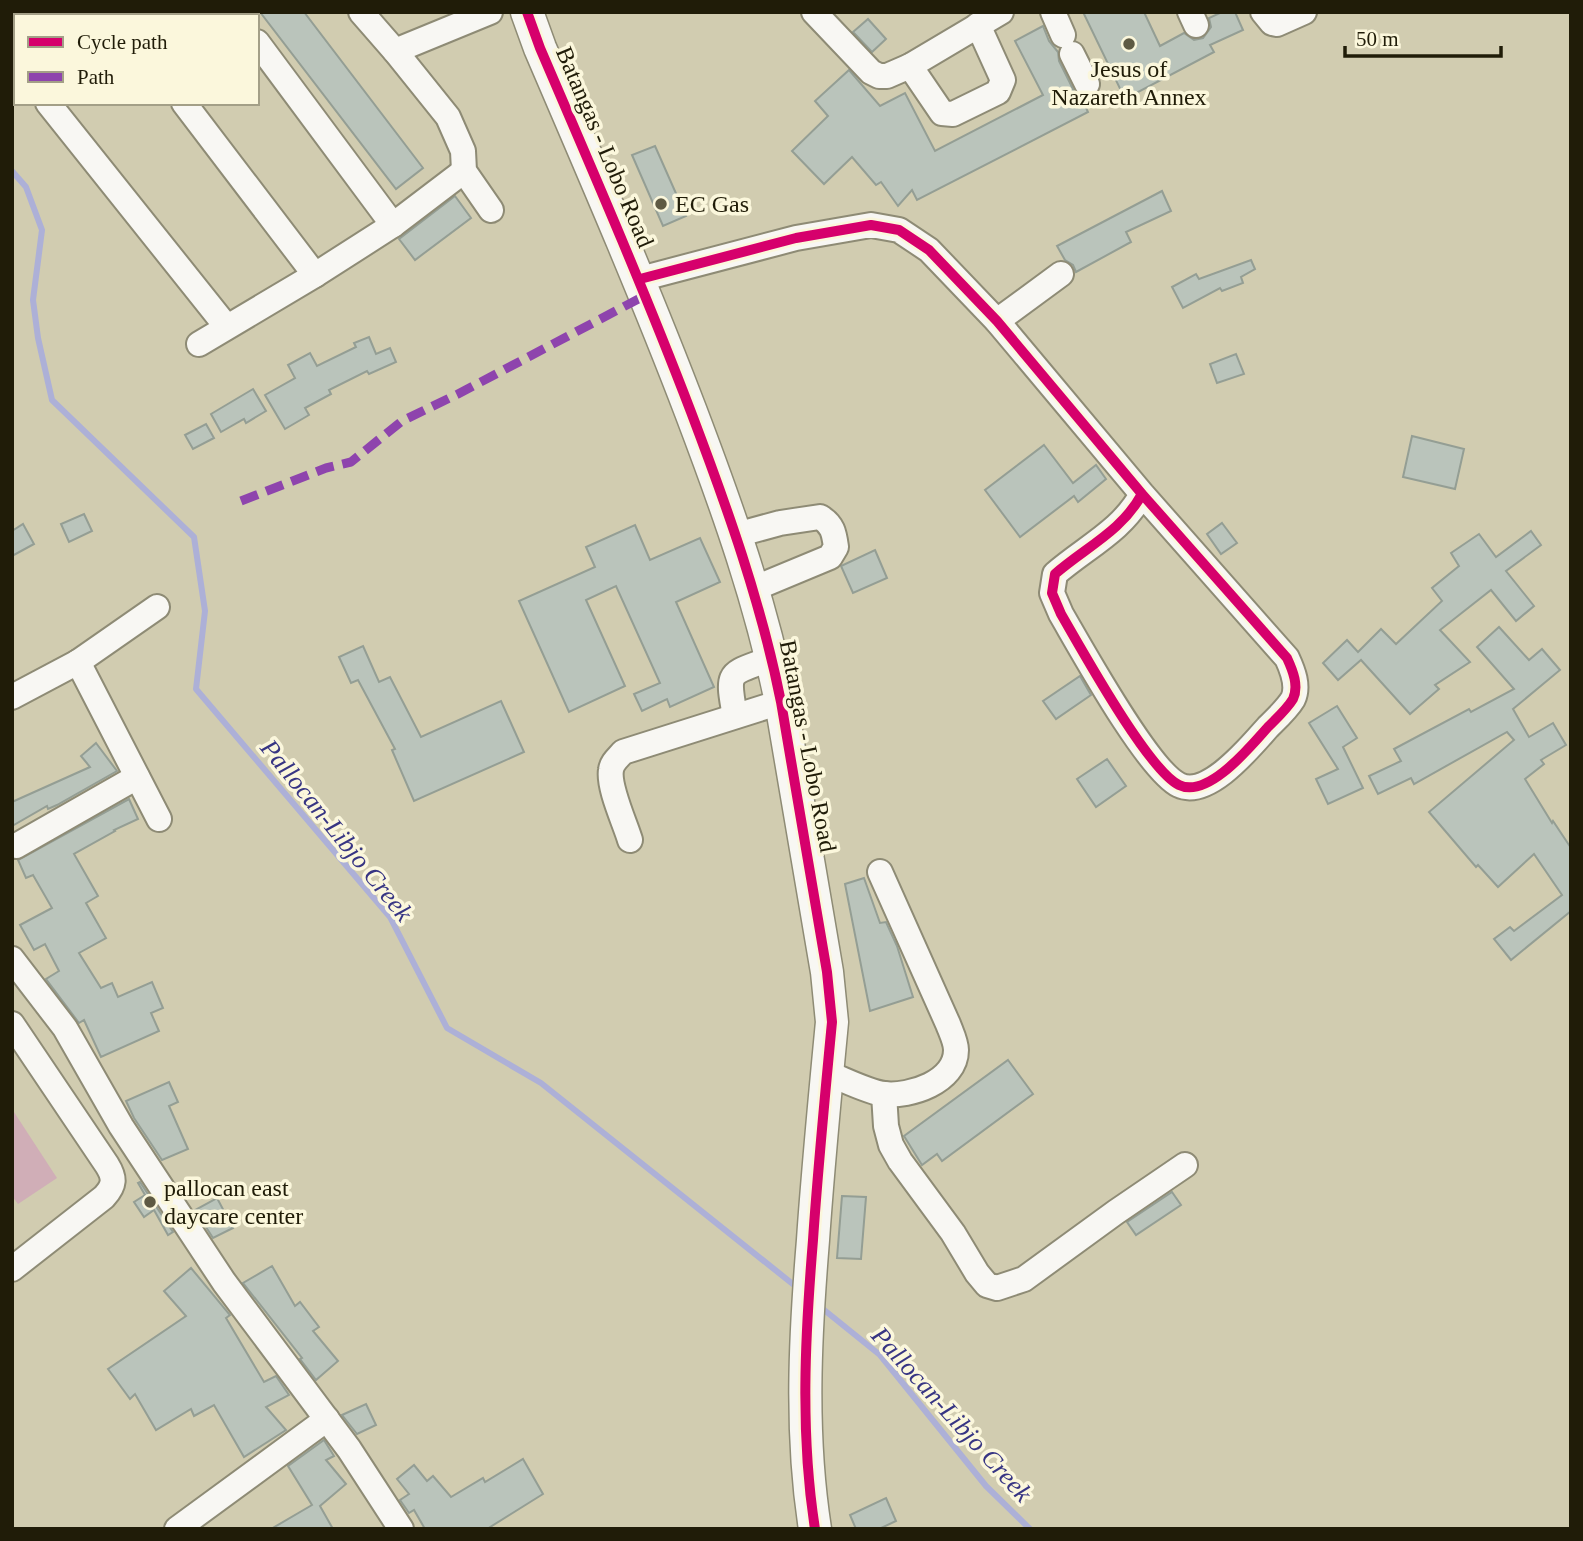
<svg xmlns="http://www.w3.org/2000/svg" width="1583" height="1541" viewBox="0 0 1583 1541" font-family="Georgia,serif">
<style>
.green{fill:#d0aeb7}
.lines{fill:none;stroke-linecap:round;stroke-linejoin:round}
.stream{stroke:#adb0d7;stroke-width:6}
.building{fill:#bac4bb;stroke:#949e94;stroke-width:2}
.minor-casing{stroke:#8e8b75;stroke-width:28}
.major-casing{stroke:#8e8b75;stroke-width:35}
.minor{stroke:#f8f7f3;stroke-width:24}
.major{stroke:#f8f7f3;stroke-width:32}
.quiet{stroke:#8e44ad;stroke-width:9;stroke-dasharray:18 9;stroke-linecap:butt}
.cycleway-casing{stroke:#fbf7dc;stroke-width:15}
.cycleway{stroke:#d6006c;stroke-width:10}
.poi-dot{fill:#5e5a43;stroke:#fbf7dc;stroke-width:2.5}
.labels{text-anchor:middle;stroke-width:7;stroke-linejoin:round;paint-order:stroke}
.poi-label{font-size:24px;fill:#201c08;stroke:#fbf7dc;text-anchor:start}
.street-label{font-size:24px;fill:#201c08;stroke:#fbf7dc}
.water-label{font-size:26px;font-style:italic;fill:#373583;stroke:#fbf7dc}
</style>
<rect width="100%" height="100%" fill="#d1ccb0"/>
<path class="green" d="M12,1109L57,1178L18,1204L12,1196Z"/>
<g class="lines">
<g class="stream">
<path d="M12,171L26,187L42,230L33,300L38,338L52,400L194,537L205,611L196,689L390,917L447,1028L541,1083L799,1289"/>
<path d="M818,1305L880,1355L986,1486L1030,1529"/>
</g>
</g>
<g class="building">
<path d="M260,12H304L423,168L396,189Z"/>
<path d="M1083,12H1144L1160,46L1184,33L1194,40L1203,38L1211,27L1209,18L1222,12H1235L1243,30L1210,45L1214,52L1125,99Z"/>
<path d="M868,19L886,39L872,52L853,32Z"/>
<path d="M1043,26L1049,41L1058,52L1059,61L1074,91L1081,97L1088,112L917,200L912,190L898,206L881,182L876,185L852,157L824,184L792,151L828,116L815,101L849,70L880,106L905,93L935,151L1043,95L1015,41Z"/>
<path d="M655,146L686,216L663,226L632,155Z"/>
<path d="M1162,191L1171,211L1126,232L1131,242L1076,272L1073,265L1065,260L1057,246Z"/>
<path d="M455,196L471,218L415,260L399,239Z"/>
<path d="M1251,260L1255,269L1241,277L1243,283L1222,291L1220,288L1183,308L1172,287L1196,274L1199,279Z"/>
<path d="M369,337L376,354L390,348L396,362L369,374L367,371L329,390L331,394L305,408L309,415L285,429L265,395L295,378L288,365L310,353L317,366L356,347L354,343Z"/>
<path d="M1236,354L1244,374L1217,383L1210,364Z"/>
<path d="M253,389L266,411L246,423L244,419L221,432L211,414Z"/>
<path d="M206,424L214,438L193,449L185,435Z"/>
<path d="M1412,436L1464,449L1455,489L1403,477Z"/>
<path d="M1044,445L1073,483L1096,465L1106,479L1078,502L1074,496L1020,537L985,490Z"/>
<path d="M84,514L92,531L69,542L61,524Z"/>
<path d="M1222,523L1237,543L1221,554L1207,534Z"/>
<path d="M23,524L34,544L12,556V531Z"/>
<path d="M635,525L650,560L700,538L720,582L676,602L714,687L670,707L667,699L642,711L634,694L660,683L616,586L586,600L625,686L569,712L519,601L595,567L586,547Z"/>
<path d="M1531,531L1541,545L1506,571L1534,606L1516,621L1491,590L1440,630L1470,662L1435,685L1439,689L1410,714L1361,660L1338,680L1323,663L1347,640L1358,652L1381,629L1396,644L1442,601L1432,588L1459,566L1451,553L1479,534L1496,557Z"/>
<path d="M875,550L887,578L853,593L841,566Z"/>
<path d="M1499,627L1529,660L1542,649L1560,670L1513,709L1529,737L1553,723L1566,745L1541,760L1544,764L1525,779L1552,823L1553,821L1571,848V911L1511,960L1494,939L1510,927L1514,931L1562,895L1534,854L1498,887L1478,865L1476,867L1429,812L1514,740L1507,732L1414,784L1411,778L1378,794L1369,776L1401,761L1394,749L1469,709L1471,712L1514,689L1477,647Z"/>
<path d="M363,646L379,682L390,677L421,737L501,701L524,752L414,801L392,750L395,749L358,680L351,683L339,657Z"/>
<path d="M1080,676L1091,695L1056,719L1043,701Z"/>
<path d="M1337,706L1357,738L1343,747L1363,788L1328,804L1316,779L1338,769L1309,723Z"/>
<path d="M96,743L117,771L57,805L48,809L47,806L12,826V802L90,767L81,756Z"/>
<path d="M1107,759L1126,786L1096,807L1077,779Z"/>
<path d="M129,799L138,819L114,830L115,831L74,854L98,896L86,903L106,938L79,953L101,988L112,983L118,997L152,982L163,1008L151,1013L159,1031L101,1057L84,1020L79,1023L46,979L59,971L45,944L34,950L20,925L52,908L33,875L26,878L18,860Z"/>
<path d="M864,878L880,923L886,922L897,946L913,997L870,1011L845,884Z"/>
<path d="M1008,1060L1033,1094L942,1161L937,1154L922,1165L904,1136Z"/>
<path d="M169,1082L178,1102L169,1106L188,1149L162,1160L134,1118L126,1101Z"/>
<path d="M140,1182L173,1232L168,1235L154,1210L144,1217L134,1202L145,1195L138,1183Z"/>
<path d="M1172,1192L1181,1205L1136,1235L1127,1222Z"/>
<path d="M842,1196L866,1197L861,1259L837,1258Z"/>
<path d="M217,1198L233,1228L213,1238L195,1210Z"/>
<path d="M272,1266L295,1306L300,1302L319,1327L313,1331L338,1361L316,1380L300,1359L302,1358L243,1283Z"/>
<path d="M191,1268L230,1315L226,1318L264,1382L276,1376L289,1395L266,1407L286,1430L244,1457L214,1405L194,1416L191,1409L156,1430L135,1394L130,1399L108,1369L186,1316L164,1291Z"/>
<path d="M366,1404L376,1425L357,1434L342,1415Z"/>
<path d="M324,1440L334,1456L326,1460L346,1484L320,1506L333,1529H271L312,1505L288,1466Z"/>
<path d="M523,1459L543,1494L487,1529H425L414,1510L409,1513L400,1500L409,1494L397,1479L414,1465L427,1481L433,1476L451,1497L483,1478L485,1482Z"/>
<path d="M886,1498L896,1521L879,1529H856L850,1515Z"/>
</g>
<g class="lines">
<g class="minor-casing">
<g id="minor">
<path d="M115,12L118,16"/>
<path d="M235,12L238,16"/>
<path d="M361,12L395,51L448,117L463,151L464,171L491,210"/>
<path d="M814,12L871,72L879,76H887L910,66L1001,12"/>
<path d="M1053,12L1063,35"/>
<path d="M1190,12L1196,25"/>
<path d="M1263,12L1272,23L1277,24L1304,12"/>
<path d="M257,42L393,225"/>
<path d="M395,51L490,12"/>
<path d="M1072,54L1087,84"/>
<path d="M12,58L16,62"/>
<path d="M910,66L942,113L953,114L998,92L1003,80L978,25"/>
<path d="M48,103L226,326"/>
<path d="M184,103L315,275"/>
<path d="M640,279L796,238L871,225L899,230L929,250L997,321L1142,494L1287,658C1293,671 1299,686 1293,699C1287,709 1276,719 1268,727C1250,747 1208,799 1179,785C1148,770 1082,650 1061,614L1052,593L1055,574C1086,547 1122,531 1142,494"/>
<path d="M997,321L1061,274"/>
<path d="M199,344L315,275L393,225L464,171"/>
<path d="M736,535L780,523L820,517C833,525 834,533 836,547L830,557L753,589"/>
<path d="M78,662L159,819"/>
<path d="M12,697L78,662L157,607"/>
<path d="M735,716C726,668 729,675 772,658"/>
<path d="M630,840C625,823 608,787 611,770C612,762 618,758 623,752L781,702"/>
<path d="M16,846L137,777"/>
<path d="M12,959L65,1028L121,1126L224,1282L349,1449L401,1529"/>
<path d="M12,1024L107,1165C115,1178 115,1185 104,1197L12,1269"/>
<path d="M827,1073C843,1079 868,1092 884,1094C910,1097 956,1082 956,1050C956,1042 951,1032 948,1024L880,872"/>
<path d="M884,1094L886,1126L891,1145L900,1161L953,1233L977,1273L987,1285L997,1288L1024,1279L1116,1212L1185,1165"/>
<path d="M177,1529L327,1419"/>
</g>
</g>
<g class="major-casing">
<path id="major" d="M527,12L540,48C592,169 644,289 691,412C727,507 761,602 781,702L827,972L832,1022C825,1095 818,1167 813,1240C805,1337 800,1433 815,1529"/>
</g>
<use href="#minor" class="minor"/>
<use href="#major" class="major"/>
<path class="quiet" d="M241,501L326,468L351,462L402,421L458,394L646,295"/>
<g class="cycleway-casing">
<g id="cycleway">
<path d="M527,12L540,48C592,169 644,289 691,412C727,507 761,602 781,702L827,972L832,1022C825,1095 818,1167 813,1240C805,1337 800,1433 815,1529"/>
<path d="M640,279L796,238L871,225L899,230L929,250L997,321L1142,494L1287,658C1293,671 1299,686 1293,699C1287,709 1276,719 1268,727C1250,747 1208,799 1179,785C1148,770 1082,650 1061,614L1052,593L1055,574C1086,547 1122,531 1142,494"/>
</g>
</g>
<use href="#cycleway" class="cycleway"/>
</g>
<g class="poi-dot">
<circle cx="1129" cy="44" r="7"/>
<circle cx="661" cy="204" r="7"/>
<circle cx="150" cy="1202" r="7"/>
</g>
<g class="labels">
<g class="poi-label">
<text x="1129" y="77" text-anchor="middle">Jesus of<tspan x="1129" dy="28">Nazareth Annex</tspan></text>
<text x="675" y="212">EC Gas</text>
<text x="164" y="1196">pallocan east<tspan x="164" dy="28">daycare center</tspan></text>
</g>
<g class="street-label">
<text transform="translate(605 147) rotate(67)" y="8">Batangas - Lobo Road</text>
<text transform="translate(808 746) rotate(79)" y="8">Batangas - Lobo Road</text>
</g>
<g class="water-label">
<text transform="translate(337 830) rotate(51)" y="9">Pallocan-Libjo Creek</text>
<text transform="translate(952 1414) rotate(48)" y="9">Pallocan-Libjo Creek</text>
</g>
</g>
<rect width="1583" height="1541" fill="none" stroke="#201c08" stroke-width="28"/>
<rect x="14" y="14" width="245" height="91" fill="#fbf7dc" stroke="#a39f87" stroke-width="2"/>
<rect x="28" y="37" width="35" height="10" fill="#d6006c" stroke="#a39f87" stroke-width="2"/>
<text x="77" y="49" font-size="21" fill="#201c08">Cycle path</text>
<rect x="28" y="72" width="35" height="10" fill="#8e44ad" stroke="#a39f87" stroke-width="2"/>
<text x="77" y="84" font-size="21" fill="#201c08">Path</text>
<path d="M1345 46v10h156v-10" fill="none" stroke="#201c08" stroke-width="3.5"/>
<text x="1356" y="46" font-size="21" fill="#201c08" stroke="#fbf7dc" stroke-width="5" paint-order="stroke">50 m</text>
</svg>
